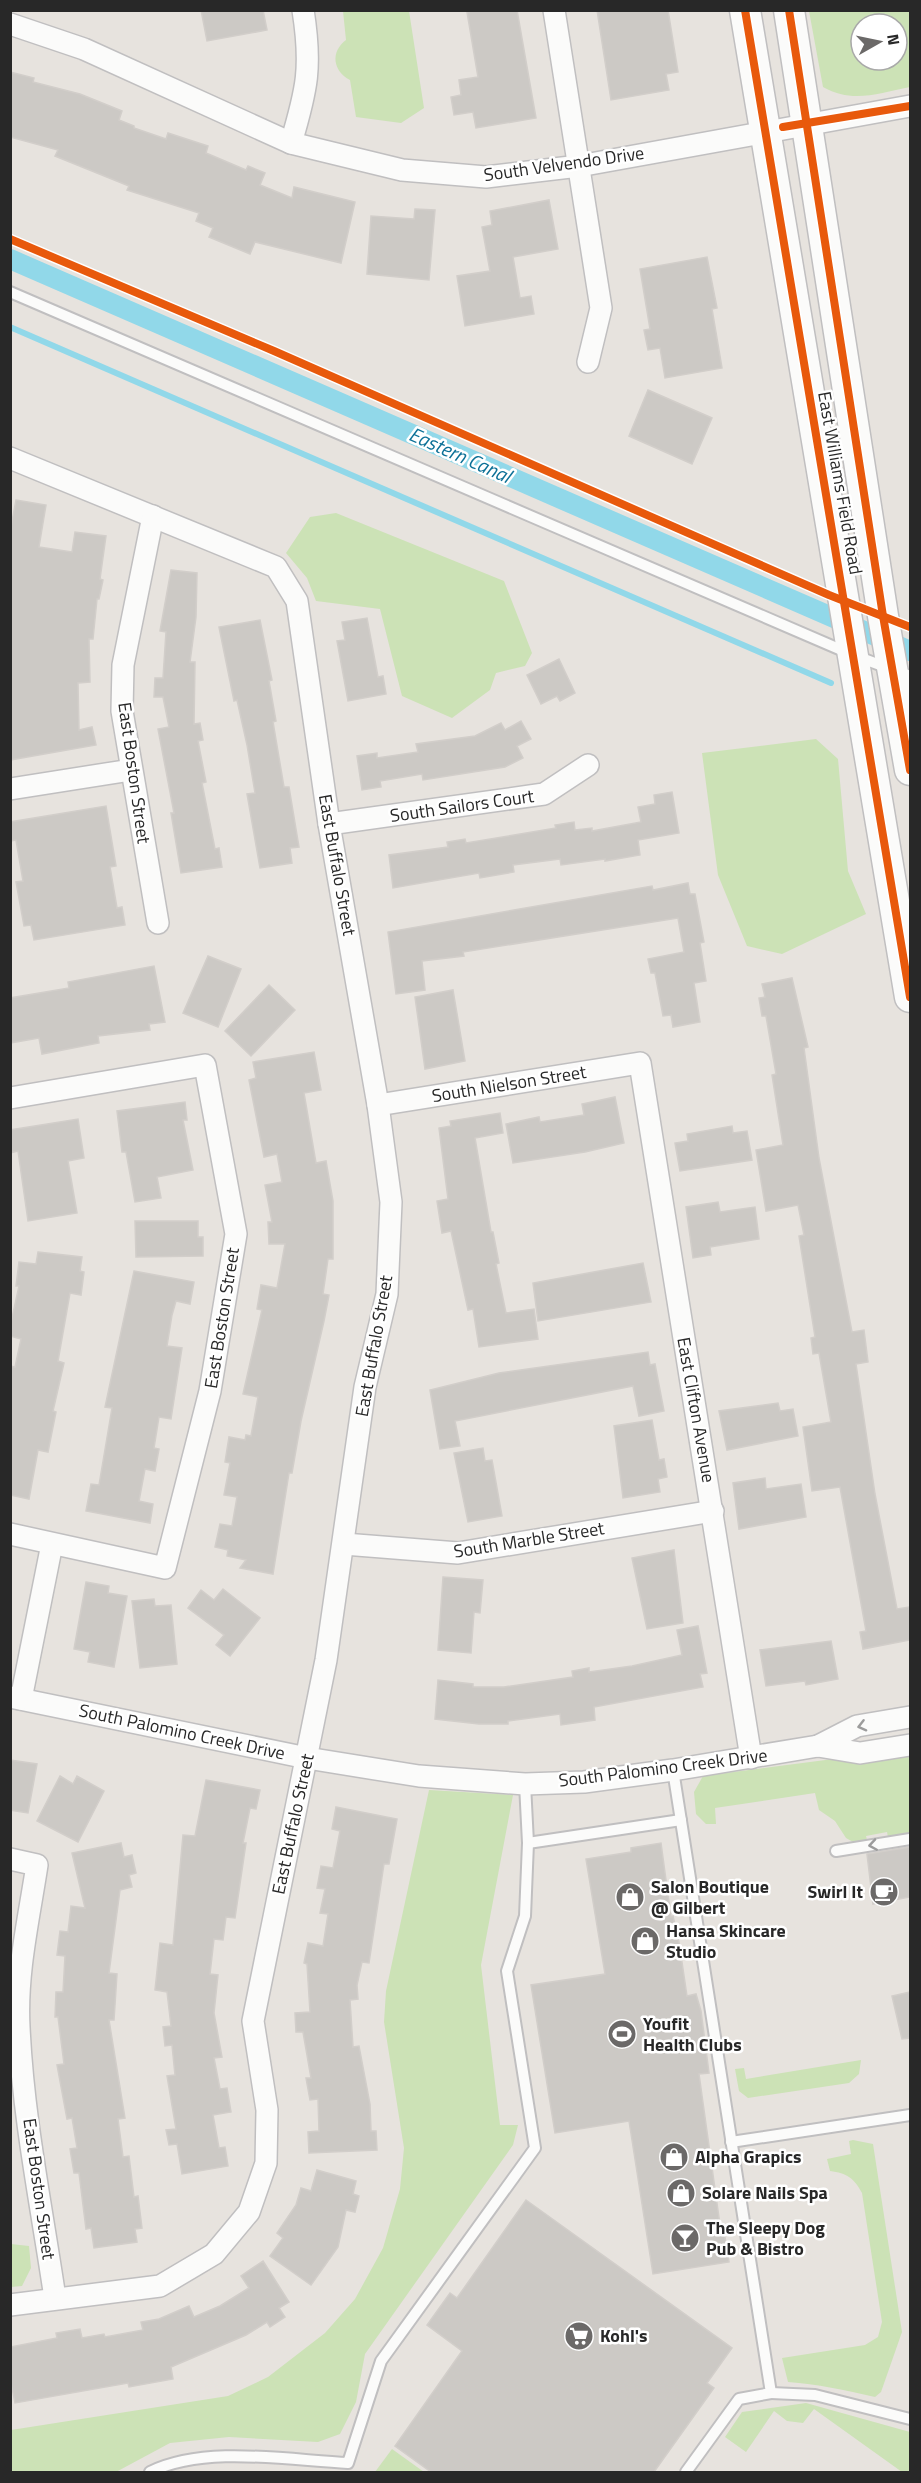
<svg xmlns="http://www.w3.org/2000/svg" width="921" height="2483" viewBox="0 0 921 2483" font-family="'Titillium Web',sans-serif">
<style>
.green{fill:#cce2b6;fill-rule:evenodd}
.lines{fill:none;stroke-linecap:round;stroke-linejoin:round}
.stream{stroke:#91d8e9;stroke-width:6}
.canal{stroke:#91d8e9;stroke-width:20}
.building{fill:#ccc9c5;stroke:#d2ceca;stroke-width:1.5}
.lane-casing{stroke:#c0bfc0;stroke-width:14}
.street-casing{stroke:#c0bfc0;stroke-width:24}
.secondary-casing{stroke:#c0bfc0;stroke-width:33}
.lane{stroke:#fbfbfa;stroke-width:10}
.street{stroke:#fbfbfa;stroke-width:21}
.secondary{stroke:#fbfbfa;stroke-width:30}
.cycleway-casing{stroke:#fff;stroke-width:11}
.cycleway{stroke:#e8590c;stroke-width:8}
.oneway{stroke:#9c9c9c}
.labels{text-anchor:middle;stroke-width:5;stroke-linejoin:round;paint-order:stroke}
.street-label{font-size:18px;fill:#282828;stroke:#fff}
.poi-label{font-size:18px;font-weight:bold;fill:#282828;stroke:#fff;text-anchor:start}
.water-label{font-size:20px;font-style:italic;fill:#0d7197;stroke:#fff}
</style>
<rect width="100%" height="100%" fill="#e7e3de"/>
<g class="green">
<path d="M343,11H409L424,108L401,123L356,117L350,80C333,71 330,52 346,40Z"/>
<path d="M809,11H910V87C878,93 853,104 823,87ZM861,24H897V60H861Z"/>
<path d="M336,513L504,581L532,653L525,666L496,673L490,690L452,718L402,696L380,609L316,601L307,578L286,553L310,517Z"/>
<path d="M816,739L838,759L848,871L866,914L782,954L747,946L718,875L702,753Z"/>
<path d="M910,1749V1834L888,1837L887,1832L866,1836L867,1840L853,1842L846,1838L835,1821L819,1810L815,1793L715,1808L716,1824H706L696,1814L694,1792L703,1776Z"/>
<path d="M429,1790L513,1795L481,1965L500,2125H518L513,2145L365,2354L356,2402L340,2434L318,2442L229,2437L170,2443L116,2472H11V2430L228,2396L268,2377L325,2333L355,2299L383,2248L400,2189L404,2148L384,2022L386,1991Z"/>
<path d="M861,2060L859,2074L849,2083L748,2098L739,2091L735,2069L744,2068L746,2079Z"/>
<path d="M853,2140L873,2144L902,2332L881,2392L875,2397C845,2390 817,2384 788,2382L782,2358L865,2345L878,2337L882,2322L862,2193C854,2178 847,2173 830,2171L827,2159L851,2154L849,2141Z"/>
<path d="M11,2244L29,2246L31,2268L22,2286L11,2287Z"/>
<path d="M806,2403L910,2432V2472H902L814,2409L803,2423L787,2421L774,2411L746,2452L725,2437L742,2412Z"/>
<path d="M392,2449L424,2472H375Z"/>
</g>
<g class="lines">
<path class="stream" d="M10,327L831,683"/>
<path class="canal" d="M10,259L910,651"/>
</g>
<g class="building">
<path d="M201,10H263L267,30L207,41Z"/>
<path d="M477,10H517L536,118L476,128L473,112L454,115L451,97L461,95L459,80L478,77L467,12Z"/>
<path d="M597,10H668L678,72L666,74L669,90L611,100Z"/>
<path d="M10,72L34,78L33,82L80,94L122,111L119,120L134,126V128L166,139L168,133L208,146L206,153L246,170L248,166L265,173L260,185L292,198L294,187L355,202L341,263L255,242L250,254L209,237L213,228L196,221L199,213L127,190L129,186L55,156L58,150L10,137Z"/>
<path d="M549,200L558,249L513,257L520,298L531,296L534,314L465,326L457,276L490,271L482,227L492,225L490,211Z"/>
<path d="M415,209L435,210L429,280L367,274L371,216L414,219Z"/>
<path d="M707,257L717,308L712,309L722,368L665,378L660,348L648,350L644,330L650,329L640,269Z"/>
<path d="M648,390L712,418L692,464L629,436Z"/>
<path d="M16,500L46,505L39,547L72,552L75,532L106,536L100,579L103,580L99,599H97L93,639H89L90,682L78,683L79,730L92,727L96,745L10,760V532Z"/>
<path d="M171,570L197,573L196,617L190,662H195L194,724L200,723L203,740L198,741L206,782L202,783L215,849L219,848L222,867L181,873L171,813H174L158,729L169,727L163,697H154L155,678H163L166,632L160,631Z"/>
<path d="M367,618L378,677L383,676L386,694L348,701L337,641L345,640L342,622Z"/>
<path d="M260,620L272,680L269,681L276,721L273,722L284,787H289L299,847L290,848L292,863L260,868L247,794L255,793L247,745L237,700L234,701L219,627Z"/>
<path d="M559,659L575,693L560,701L557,696L541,704L527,675Z"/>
<path d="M521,721L531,739L517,746L523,758L505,767L423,780L422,774L380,781L381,787L362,790L357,756L377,753V758L418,752L416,744L475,736L501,723L505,730Z"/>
<path d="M672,792L679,833L638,840L640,855L605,861V859L561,865L560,859L513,865L514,872L480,878L479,873L393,888L389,855L448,847L447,842L465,839L466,843L556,828L555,825L574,822L575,830L592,828V831L641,822L638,807L655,804L654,795Z"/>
<path d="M106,806L116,866L110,867L117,908L122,907L125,925L34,940L31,925L24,926L16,882L23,881L16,840L10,841V822Z"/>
<path d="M688,883L690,894H695L704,942L700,943L706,981L694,983L700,1022L673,1027L671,1015L663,1016L655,973H651L648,959L684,952L678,918L463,952L464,956L422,961L425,990L396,994L388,932L652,886L653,890Z"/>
<path d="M208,956L241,969L218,1027L183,1013Z"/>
<path d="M154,966L165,1022L149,1024L150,1030L98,1036L99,1043L42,1054L39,1038L10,1043V998L69,988L68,982Z"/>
<path d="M792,978L808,1047L804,1048L819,1158L852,1332L864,1330L868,1362L856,1364L875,1494L897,1609L909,1607L910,1617V1640L863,1649L860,1632L866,1631L840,1487L812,1491L803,1427L831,1422L819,1353L813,1354L811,1338L815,1337L799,1236L804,1235L798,1205L766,1211L756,1150L783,1145L772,1075L776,1074L766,1016H762L759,998L765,997L762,984Z"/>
<path d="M269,985L295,1010L251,1056L225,1031Z"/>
<path d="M453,990L465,1061L425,1069L415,997Z"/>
<path d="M314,1052L321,1090L304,1093L316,1163L326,1161L333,1201V1259H328L323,1294L329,1295L324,1321L301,1421L292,1473H289L273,1574L240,1568L246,1560L227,1556L228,1550L215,1547L220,1524L232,1526L237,1497L224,1495L230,1463L225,1462L229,1437L245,1440L246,1435L251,1436L258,1397L243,1394L262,1310L257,1309L261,1285L277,1288L285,1244H269L268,1222H272L265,1185L282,1182L277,1154L264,1157L249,1080L256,1078L253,1062Z"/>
<path d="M615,1097L624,1143L585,1152L513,1163L506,1124L539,1117L540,1122L584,1115L582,1104Z"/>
<path d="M185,1102L187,1120H183L193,1170L157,1177L161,1198L135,1202L126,1152H122L117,1111Z"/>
<path d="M500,1113L503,1133L475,1138L491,1232H493L499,1263L496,1264L506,1313L534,1309L538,1339L479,1347L473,1309L468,1310L451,1231L442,1233L437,1201L448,1199L439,1128L451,1126L450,1121Z"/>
<path d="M78,1119L84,1158L68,1161L77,1213L28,1221L18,1151L10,1153V1130Z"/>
<path d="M732,1126L733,1133L747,1131L752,1160L680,1171L675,1143L688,1141L687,1134Z"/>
<path d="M718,1202L720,1212L755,1207L759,1239L710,1247L711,1255L693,1258L686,1207Z"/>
<path d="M135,1221H198V1237H203V1256L136,1257Z"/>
<path d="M38,1252L82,1257L80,1271L84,1272L81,1295L70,1293L58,1361L64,1363L53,1411L56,1412L48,1452L38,1450L29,1499L10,1495V1366L15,1367L21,1339L10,1336V1327L19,1286H16L19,1262L36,1264Z"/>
<path d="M643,1263L651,1302L538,1321L533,1283Z"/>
<path d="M134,1271L194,1282L190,1304L176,1301L172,1315L167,1346L182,1348L171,1419L159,1417L154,1448L159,1449L155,1471L145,1469L139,1501L153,1504L150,1523L86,1511L91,1484L99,1485L112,1408L105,1407Z"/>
<path d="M648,1352L650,1365L655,1364L664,1411L639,1416L633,1386L455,1421L460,1446L440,1449L430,1390L499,1373Z"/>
<path d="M778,1403L780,1411L793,1409L798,1436L727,1450L719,1411Z"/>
<path d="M652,1420L659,1460L664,1459L667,1477L658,1479L660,1492L623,1498L614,1426Z"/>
<path d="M483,1448L485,1461L492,1460L502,1516L468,1522L454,1453Z"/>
<path d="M765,1478L766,1489L801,1484L806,1517L739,1529L733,1483Z"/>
<path d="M674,1550L683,1623L647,1629L632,1558Z"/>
<path d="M443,1577L483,1580L480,1613L474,1612L471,1653L438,1650Z"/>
<path d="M86,1582L109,1586L108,1593L127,1596L114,1667L88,1662L90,1652L74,1649Z"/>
<path d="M223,1589L260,1618L230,1656L216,1645L224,1635L188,1608L201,1590L214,1600Z"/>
<path d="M154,1599L155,1606L171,1605L177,1664L140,1668L132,1601Z"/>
<path d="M698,1626L707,1673L700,1674L703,1687L594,1707L595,1720L561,1725L560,1714L508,1721V1724H479L435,1719L438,1680L473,1684V1687H504L573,1677L572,1671L589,1668V1672L632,1666L682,1655L677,1630Z"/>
<path d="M831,1641L838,1679L806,1685L805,1681L766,1686L760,1650Z"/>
<path d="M10,1760L37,1764L28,1813L10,1810Z"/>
<path d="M60,1776L73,1784L77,1776L104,1791L78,1842L37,1821Z"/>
<path d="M206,1780L260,1790L256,1809L250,1808L243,1843H246L235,1918L226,1917L223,1940L214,1939L210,1974L218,1975L214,2013L222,2057L214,2058L220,2089L227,2088L231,2112L213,2115L219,2148L225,2147L228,2166L182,2174L177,2144L169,2145L166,2130L176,2129L167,2076L175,2075L172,2045L165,2046L163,2027L171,2026L167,1992L155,1990L160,1943L173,1945L183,1835L195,1836Z"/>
<path d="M336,1807L397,1819L389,1864H384L369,1963L362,1962L357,1985L358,1999L350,2000L353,2047L359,2046L370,2104L371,2131H376L377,2150L309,2153L308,2132L319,2131L318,2099L310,2100L306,2078H311L303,2032H296L295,2013L310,2012L307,1964L304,1963L308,1943L323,1946L328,1914L320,1913L325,1889L317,1888L321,1866L333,1868L340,1831L332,1829Z"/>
<path d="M121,1843L124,1857L132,1855L136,1873L129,1875L132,1887L120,1890L109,1973L117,1974L114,2020H109L125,2118L118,2119L123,2157L129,2156L134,2197L138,2196L142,2228L135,2229L137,2242L94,2248L91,2228L86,2229L79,2173H74L70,2149L77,2148L72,2118L67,2119L57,2065L64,2064L58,2017H55L56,1992H63L65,1956L57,1955L60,1931L68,1932L71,1906L85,1908L72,1853Z"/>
<path d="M661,1843L671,1917L673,1916L679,1942L687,1996L696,1994L701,2011L709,2073L699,2074L721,2232L724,2231L729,2262L653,2274L629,2121L555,2133L531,1985L605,1974L586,1859L631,1852V1848Z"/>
<path d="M910,1847V1897L873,1904L867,1854Z"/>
<path d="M910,1992V2038L902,2039L892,1996Z"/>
<path d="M317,2170L356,2181L353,2194L359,2196L355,2212L346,2210L338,2247L311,2285L270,2256L283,2238L277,2233L296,2205L301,2188L311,2191Z"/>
<path d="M526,2200L732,2348L707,2383L714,2388L654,2472H431L395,2446L462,2351L427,2325L450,2293L457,2298Z"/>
<path d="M263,2261L289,2302L279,2308L285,2317L270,2327L267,2322L246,2335L171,2367L173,2379L129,2387L128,2383L15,2403L10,2378V2347L57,2338L56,2333L80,2329L82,2338L104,2334L105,2337L143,2330L141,2322L159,2319L189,2306L194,2317L220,2306L249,2288L241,2276Z"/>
</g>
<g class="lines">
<g class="lane-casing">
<g id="lane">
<path d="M10,292L853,655L910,676"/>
<path d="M673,1770L771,2393L739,2399L686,2472"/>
<path d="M528,1843L681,1820"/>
<path d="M836,1851L910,1839"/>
<path d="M731,2142L910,2115"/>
<path d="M771,2393L815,2395L910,2419"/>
<path d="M150,2472C205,2445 287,2460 348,2463L381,2361L535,2148L507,1971L525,1916L528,1843L525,1784"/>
</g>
</g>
<g class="street-casing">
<g id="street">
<path d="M554,10L601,308L588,362"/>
<path d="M10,24L84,49L291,143L402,170L486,177L579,166L910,106"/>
<path d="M291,143C307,89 312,67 303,10"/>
<path d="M10,458L276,567L297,601L329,824L378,1105L391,1202L387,1294L365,1387L326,1660L253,2021L267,2110L266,2163L249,2212L214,2254L160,2286L10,2305"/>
<path d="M153,516L123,665L122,711L158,923"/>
<path d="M10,789L131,770"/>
<path d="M329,824L544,794L588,765"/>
<path d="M10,1098L205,1065L236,1234L210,1391L165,1568L10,1534"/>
<path d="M378,1105L640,1063L751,1758"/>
<path d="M344,1544L458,1553L713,1511"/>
<path d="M10,1697L307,1758L419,1776L525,1784L584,1782L673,1770L818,1746L860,1753L910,1745"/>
<path d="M21,1699L52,1544"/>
<path d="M818,1746L857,1726L910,1717"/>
<path d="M10,1859L37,1865C29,1918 16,1973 19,2027C23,2118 42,2209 55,2298"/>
</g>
</g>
<g class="secondary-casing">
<g id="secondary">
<path d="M745,10L910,997"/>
<path d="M789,10L883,616L910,770"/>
</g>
</g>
<use href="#lane" class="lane"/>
<use href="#street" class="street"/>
<use href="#secondary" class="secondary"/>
<g class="cycleway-casing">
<g id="cycleway">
<path d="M745,10L910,997"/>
<path d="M789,10L883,616L910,770"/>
<path d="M783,127L910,106"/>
<path d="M10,239L274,351L829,595L910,627"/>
</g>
</g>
<use href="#cycleway" class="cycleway"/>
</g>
<defs><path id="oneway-chevron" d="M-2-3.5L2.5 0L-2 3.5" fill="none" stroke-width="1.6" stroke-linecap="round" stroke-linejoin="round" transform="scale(1.5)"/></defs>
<g class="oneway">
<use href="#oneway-chevron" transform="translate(862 1726) rotate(166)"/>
<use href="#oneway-chevron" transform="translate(873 1845) rotate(171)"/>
</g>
<defs>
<g id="cafe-disc" transform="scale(1.5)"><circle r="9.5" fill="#6b6968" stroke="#fff"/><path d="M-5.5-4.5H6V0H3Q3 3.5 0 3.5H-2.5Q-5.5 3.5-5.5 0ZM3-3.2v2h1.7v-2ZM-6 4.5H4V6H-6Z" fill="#fff"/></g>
<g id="shop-disc" transform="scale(1.5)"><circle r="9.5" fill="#6b6968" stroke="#fff"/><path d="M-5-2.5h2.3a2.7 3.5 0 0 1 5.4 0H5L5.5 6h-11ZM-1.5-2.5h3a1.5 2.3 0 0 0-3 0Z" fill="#fff"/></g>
<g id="stadium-disc" transform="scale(1.5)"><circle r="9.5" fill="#6b6968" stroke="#fff"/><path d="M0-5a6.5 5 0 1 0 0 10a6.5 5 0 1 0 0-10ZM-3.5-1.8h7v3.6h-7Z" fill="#fff"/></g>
<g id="bar-disc" transform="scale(1.5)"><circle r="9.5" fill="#6b6968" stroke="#fff"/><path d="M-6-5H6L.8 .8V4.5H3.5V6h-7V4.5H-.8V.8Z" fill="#fff"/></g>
<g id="supermarket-disc" transform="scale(1.5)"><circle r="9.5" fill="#6b6968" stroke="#fff"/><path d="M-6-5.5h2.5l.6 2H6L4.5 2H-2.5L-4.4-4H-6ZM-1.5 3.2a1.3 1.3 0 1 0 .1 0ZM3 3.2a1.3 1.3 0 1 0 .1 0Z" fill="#fff"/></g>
</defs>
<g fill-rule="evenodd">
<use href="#cafe-disc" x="884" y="1892"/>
<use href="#shop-disc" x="630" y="1897"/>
<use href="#shop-disc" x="645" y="1941"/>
<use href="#stadium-disc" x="622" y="2034"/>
<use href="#shop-disc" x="674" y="2157"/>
<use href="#shop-disc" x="681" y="2193"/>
<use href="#bar-disc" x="685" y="2238"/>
<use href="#supermarket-disc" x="579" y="2336"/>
</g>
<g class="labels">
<g class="street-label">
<text transform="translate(564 164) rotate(-8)" y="6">South Velvendo Drive</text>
<text transform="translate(840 483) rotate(80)" y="6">East Williams Field Road</text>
<text transform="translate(134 773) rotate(82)" y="6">East Boston Street</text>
<text transform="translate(462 806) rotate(-8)" y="6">South Sailors Court</text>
<text transform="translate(337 865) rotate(80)" y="6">East Buffalo Street</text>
<text transform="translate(509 1084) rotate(-9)" y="6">South Nielson Street</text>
<text transform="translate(222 1318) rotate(-81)" y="6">East Boston Street</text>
<text transform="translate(374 1346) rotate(-80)" y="6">East Buffalo Street</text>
<text transform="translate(696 1410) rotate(80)" y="6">East Clifton Avenue</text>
<text transform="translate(529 1540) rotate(-9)" y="6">South Marble Street</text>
<text transform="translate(182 1732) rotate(12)" y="6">South Palomino Creek Drive</text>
<text transform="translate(663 1768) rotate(-7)" y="6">South Palomino Creek Drive</text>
<text transform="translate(293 1824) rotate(-78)" y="6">East Buffalo Street</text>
<text transform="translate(39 2189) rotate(82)" y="6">East Boston Street</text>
</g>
<g class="poi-label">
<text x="651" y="1893">Salon Boutique<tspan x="651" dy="21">@ Gilbert</tspan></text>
<text x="863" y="1898" text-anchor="end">Swirl It</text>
<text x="666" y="1937">Hansa Skincare<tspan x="666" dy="21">Studio</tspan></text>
<text x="643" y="2030">Youfit<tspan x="643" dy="21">Health Clubs</tspan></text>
<text x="695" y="2163">Alpha Grapics</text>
<text x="702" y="2199">Solare Nails Spa</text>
<text x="706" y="2234">The Sleepy Dog<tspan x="706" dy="21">Pub &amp; Bistro</tspan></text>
<text x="600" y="2342">Kohl's</text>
</g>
<g class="water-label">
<text transform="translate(460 455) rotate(24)" y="7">Eastern Canal</text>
</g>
</g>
<rect width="921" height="2483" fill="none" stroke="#282828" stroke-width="24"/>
<g transform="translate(879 42) rotate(81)"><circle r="28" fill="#ffffff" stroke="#a9a9a9" stroke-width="1.5"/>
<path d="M0-4.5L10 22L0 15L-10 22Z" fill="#6b6968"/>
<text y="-9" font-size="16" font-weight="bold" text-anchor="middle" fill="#282828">N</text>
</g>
</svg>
